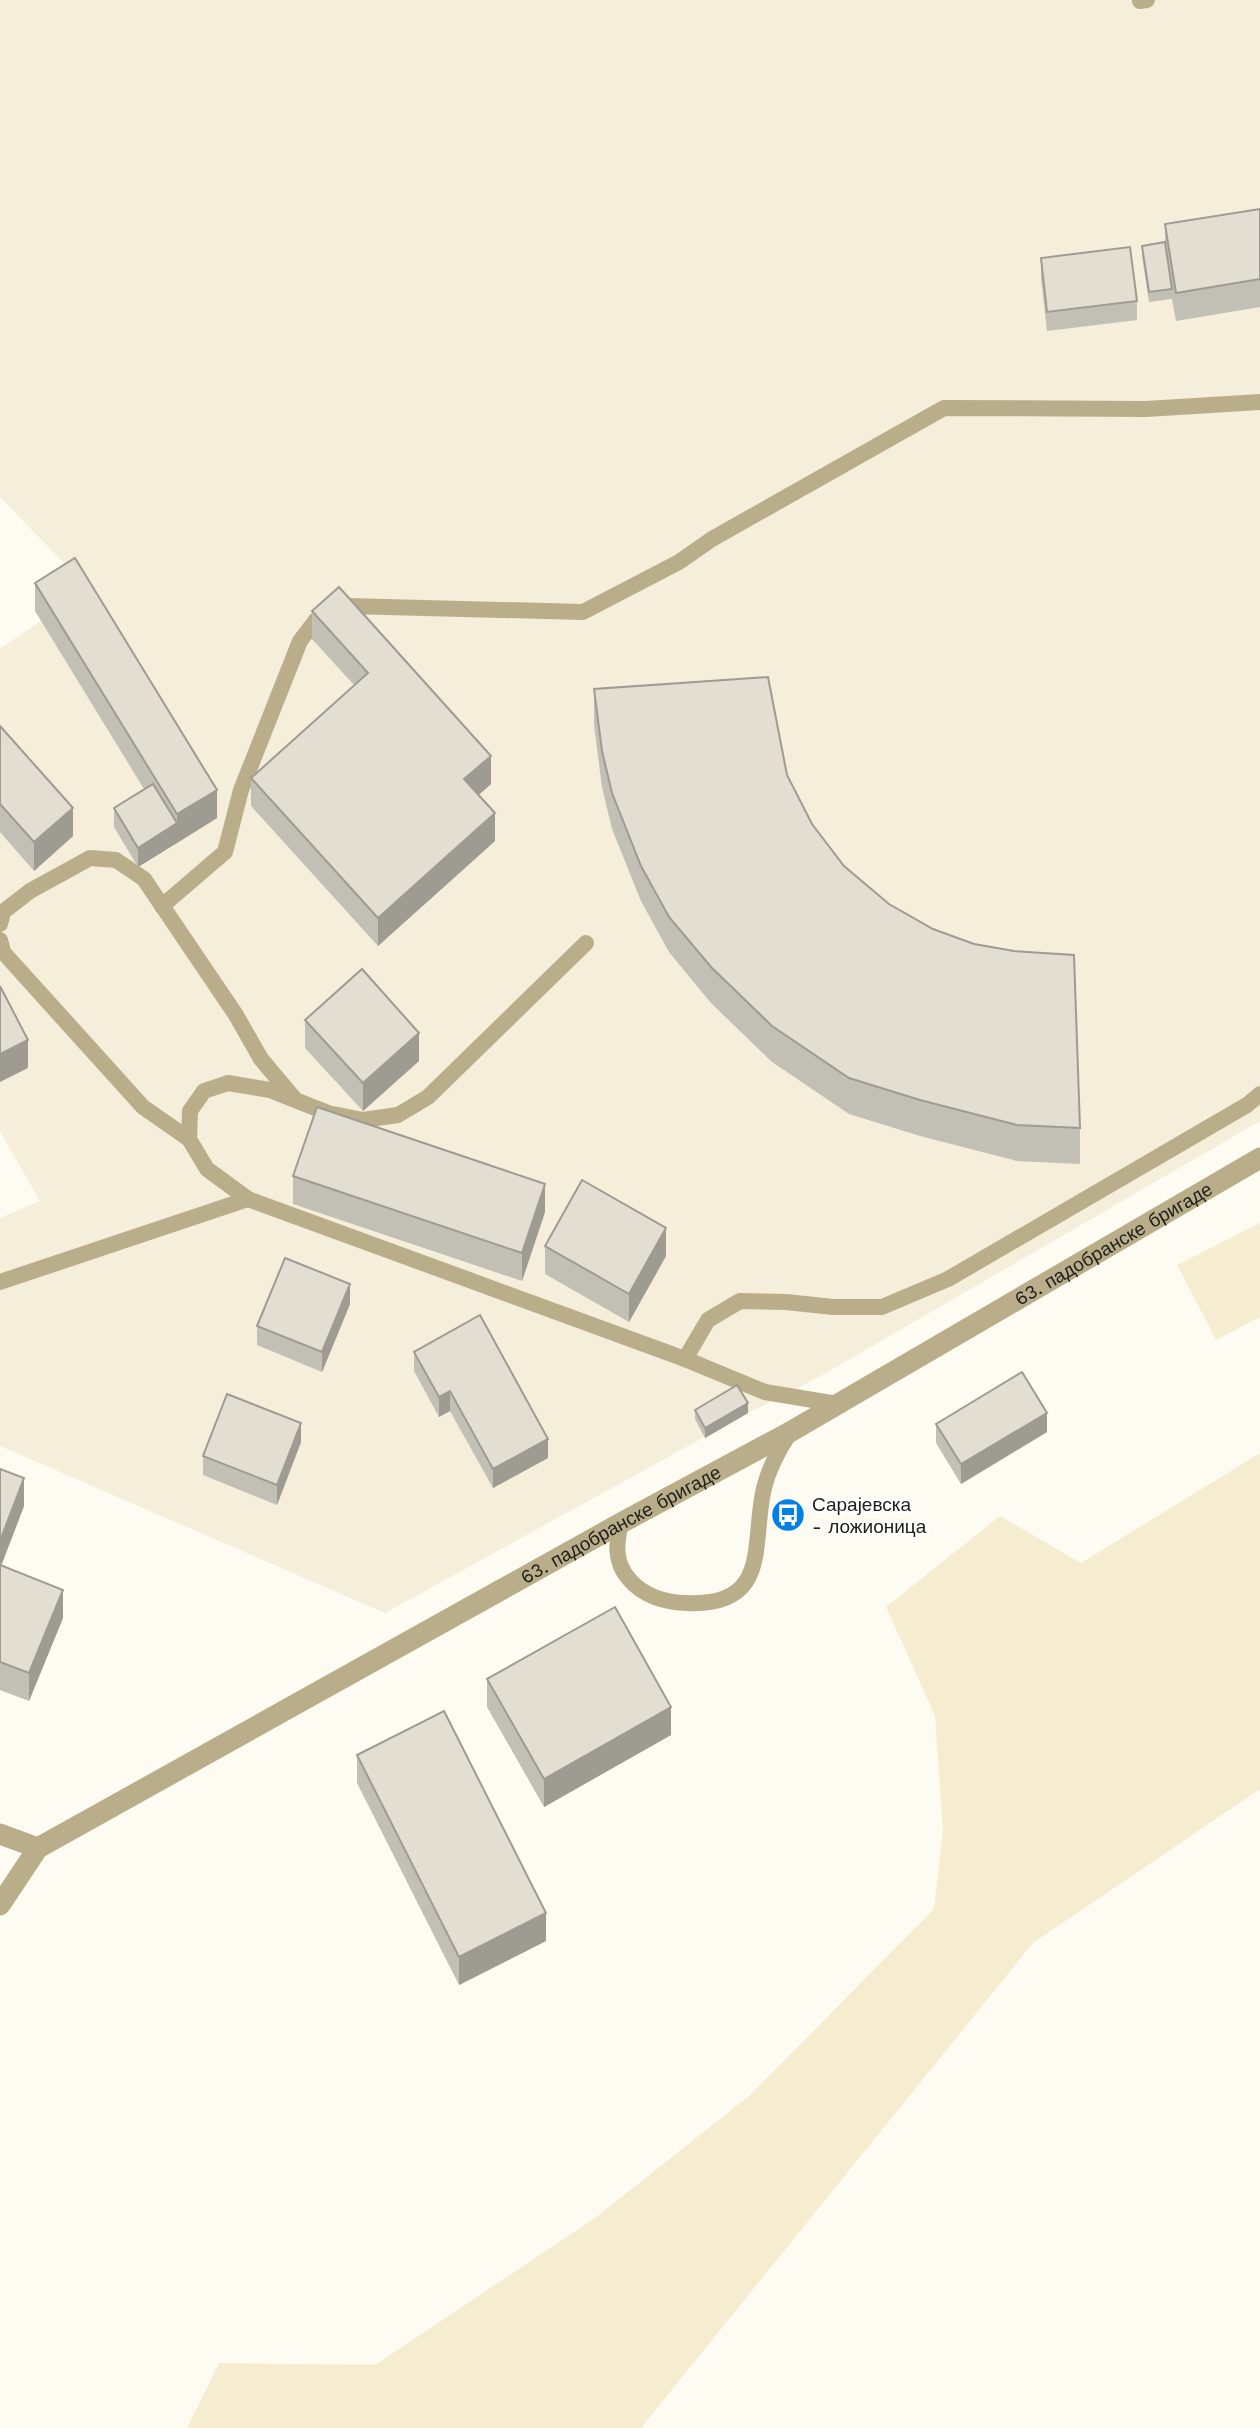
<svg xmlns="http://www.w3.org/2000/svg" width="1260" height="2428" viewBox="0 0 1260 2428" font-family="'Work Sans',sans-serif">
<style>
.built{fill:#f4eedb}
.green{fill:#f6edd1}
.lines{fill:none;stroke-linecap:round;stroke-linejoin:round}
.lane{stroke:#baae8a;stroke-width:16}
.street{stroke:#baae8a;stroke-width:21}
.wall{fill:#c2bfb5}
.shaded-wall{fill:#9e9b93}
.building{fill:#e2ded2;stroke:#9e9b93;stroke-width:2}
.labels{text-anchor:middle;stroke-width:5;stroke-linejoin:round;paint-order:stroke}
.street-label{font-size:19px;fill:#21201c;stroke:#fff}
.poi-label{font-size:19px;fill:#21201c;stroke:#fff;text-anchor:start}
</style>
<rect width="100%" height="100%" fill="#fefbf2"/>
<path class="built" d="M0,0H1260V1121L819,1377L748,1413L385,1613L0,1446V1218L40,1201L0,1131V649L88,588L0,497Z"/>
<g class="green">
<path d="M1260,1223V1317L1216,1340L1177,1265Z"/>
<path d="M1260,1453V1789L1033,1943L641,2428H187L219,2363L375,2365L595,2218L749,2096L934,1909L943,1831L935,1716L886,1607L1000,1516L1081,1563Z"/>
</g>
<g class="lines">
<g class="lane">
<path d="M1140,1L1147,0"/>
<path d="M162,906L225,852L241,790L300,641L316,620L348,606L583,612L679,562L712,539L944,408L1146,409L1260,402"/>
<path d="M0,924L3,912L30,891L90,858L116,860L144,879L236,1015L261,1059L293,1097"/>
<path d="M0,940L3,952L143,1107L189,1139"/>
<path d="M586,943L428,1097L398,1115L363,1120L328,1113L270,1090L228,1083L204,1091L190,1111L189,1139L207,1169L248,1199L685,1359L765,1392L837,1404"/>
<path d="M0,1282L248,1199"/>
<path d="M685,1359L708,1320L740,1301L786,1302L833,1307H882L948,1279L1247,1105L1260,1094"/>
<path d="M621,1523C616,1543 614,1562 629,1579C643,1596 666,1603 687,1603C772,1607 751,1542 764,1488C769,1468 778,1451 789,1434"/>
</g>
<g class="street">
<path d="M0,1834L38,1848"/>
<path id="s1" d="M0,1905L38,1848L621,1523L790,1432L1260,1158"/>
</g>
</g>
<g class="wall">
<path d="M1260,209V307L1176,321L1172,299L1149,302L1142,256V246L1165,242V224Z"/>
<path d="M1041,258L1137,301V320L1047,331L1041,278Z"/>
<path d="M35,583L217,818L138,867L114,827V808L144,789L35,611Z"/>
<path d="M312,611L491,784L478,795L495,841L378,946L251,806V778L354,685L312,639Z"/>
<path d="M594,689L787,775L812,824L844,866L1080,1128V1164L1017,1161L920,1136L849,1114L772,1062L711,1003L669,952L641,901L612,829L602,787L594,725Z"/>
<path d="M0,726L73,836L34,871L0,832Z"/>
<path d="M305,1020L419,1061L363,1111L305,1048Z"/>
<path d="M293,1176L545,1212L522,1281L293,1204Z"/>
<path d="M545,1246L666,1256L629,1322L545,1274Z"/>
<path d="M350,1304L322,1372L257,1345V1326Z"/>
<path d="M414,1352L548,1458L493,1488L450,1411L439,1417L414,1371Z"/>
<path d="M695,1410L748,1413L705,1438L695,1419Z"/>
<path d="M936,1424L1047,1432L961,1484L936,1443Z"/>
<path d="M301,1442L277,1505L203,1475V1456Z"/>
<path d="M0,1469L24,1506L1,1565L63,1618L29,1701L0,1690Z"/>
<path d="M487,1679L671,1735L544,1807L487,1707Z"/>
<path d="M357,1755L546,1941L459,1985L357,1783Z"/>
</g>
<g class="shaded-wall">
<path d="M491,756V784L464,808V779Z"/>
<path d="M217,790V818L177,843V814Z"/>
<path d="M73,808V836L34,871V842Z"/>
<path d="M495,813V841L378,946V918Z"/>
<path d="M177,823V843L138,867V848Z"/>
<path d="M419,1033V1061L363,1111V1083Z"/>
<path d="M28,1040V1068L0,1082V1054Z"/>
<path d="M545,1184V1212L522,1281V1253Z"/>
<path d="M666,1228V1256L629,1322V1294Z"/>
<path d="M350,1284V1304L322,1372V1352Z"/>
<path d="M450,1391V1411L439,1417V1397Z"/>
<path d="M748,1403V1413L705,1438V1428Z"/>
<path d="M1047,1413V1432L961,1484V1464Z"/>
<path d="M301,1423V1442L277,1505V1485Z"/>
<path d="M548,1439V1458L493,1488V1469Z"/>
<path d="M24,1478V1506L0,1569V1541Z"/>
<path d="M63,1590V1618L29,1701V1673Z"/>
<path d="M671,1707V1735L544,1807V1779Z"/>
<path d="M546,1913V1941L459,1985V1957Z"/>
</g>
<g class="building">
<path d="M1260,209V279L1176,293L1165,224Z"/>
<path d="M1165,242L1172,289L1149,292L1142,246Z"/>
<path d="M1130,247L1137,301L1047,312L1041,258Z"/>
<path d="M75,558L217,790L177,814L35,583Z"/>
<path d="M339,587L491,756L464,779L495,813L378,918L251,778L368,673L312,611Z"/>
<path d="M768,677L787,775L812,824L844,866L889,904L933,929L974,944L1014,951L1074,955L1080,1128L1017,1125L920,1100L849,1078L772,1026L711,967L669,917L641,866L612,793L602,751L594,689Z"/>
<path d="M0,726L73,808L34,842L0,804Z"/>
<path d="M153,784L177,823L138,848L114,808Z"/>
<path d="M362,969L419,1033L363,1083L305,1020Z"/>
<path d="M0,986L28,1040L0,1054Z"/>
<path d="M317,1107L545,1184L522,1253L293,1176Z"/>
<path d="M582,1180L666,1228L629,1294L545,1246Z"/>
<path d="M285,1258L350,1284L322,1352L257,1326Z"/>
<path d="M480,1315L548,1439L493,1469L450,1391L439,1397L414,1352Z"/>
<path d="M1022,1372L1047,1413L961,1464L936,1424Z"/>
<path d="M737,1385L748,1403L705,1428L695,1410Z"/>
<path d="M227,1394L301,1423L277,1485L203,1456Z"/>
<path d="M0,1469L24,1478L0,1541Z"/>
<path d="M0,1565L63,1590L29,1673L0,1662Z"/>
<path d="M615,1607L671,1707L544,1779L487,1679Z"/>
<path d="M444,1711L546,1913L459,1957L357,1755Z"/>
</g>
<defs>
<g id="bus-disc" transform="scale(1.75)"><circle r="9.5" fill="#0280e6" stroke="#fff"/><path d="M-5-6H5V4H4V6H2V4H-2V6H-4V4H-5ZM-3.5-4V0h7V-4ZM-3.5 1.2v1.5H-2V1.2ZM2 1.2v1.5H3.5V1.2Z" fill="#fff"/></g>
</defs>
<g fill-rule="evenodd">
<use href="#bus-disc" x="788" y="1515"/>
</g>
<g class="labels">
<g class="street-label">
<text dy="7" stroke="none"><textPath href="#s1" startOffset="1302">63. падобранске бригаде</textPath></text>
<text dy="7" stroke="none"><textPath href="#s1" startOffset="735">63. падобранске бригаде</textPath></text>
</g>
<g class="poi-label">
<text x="812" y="1511">Сарајевска<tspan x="812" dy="22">- ложионица</tspan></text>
</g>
</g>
</svg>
